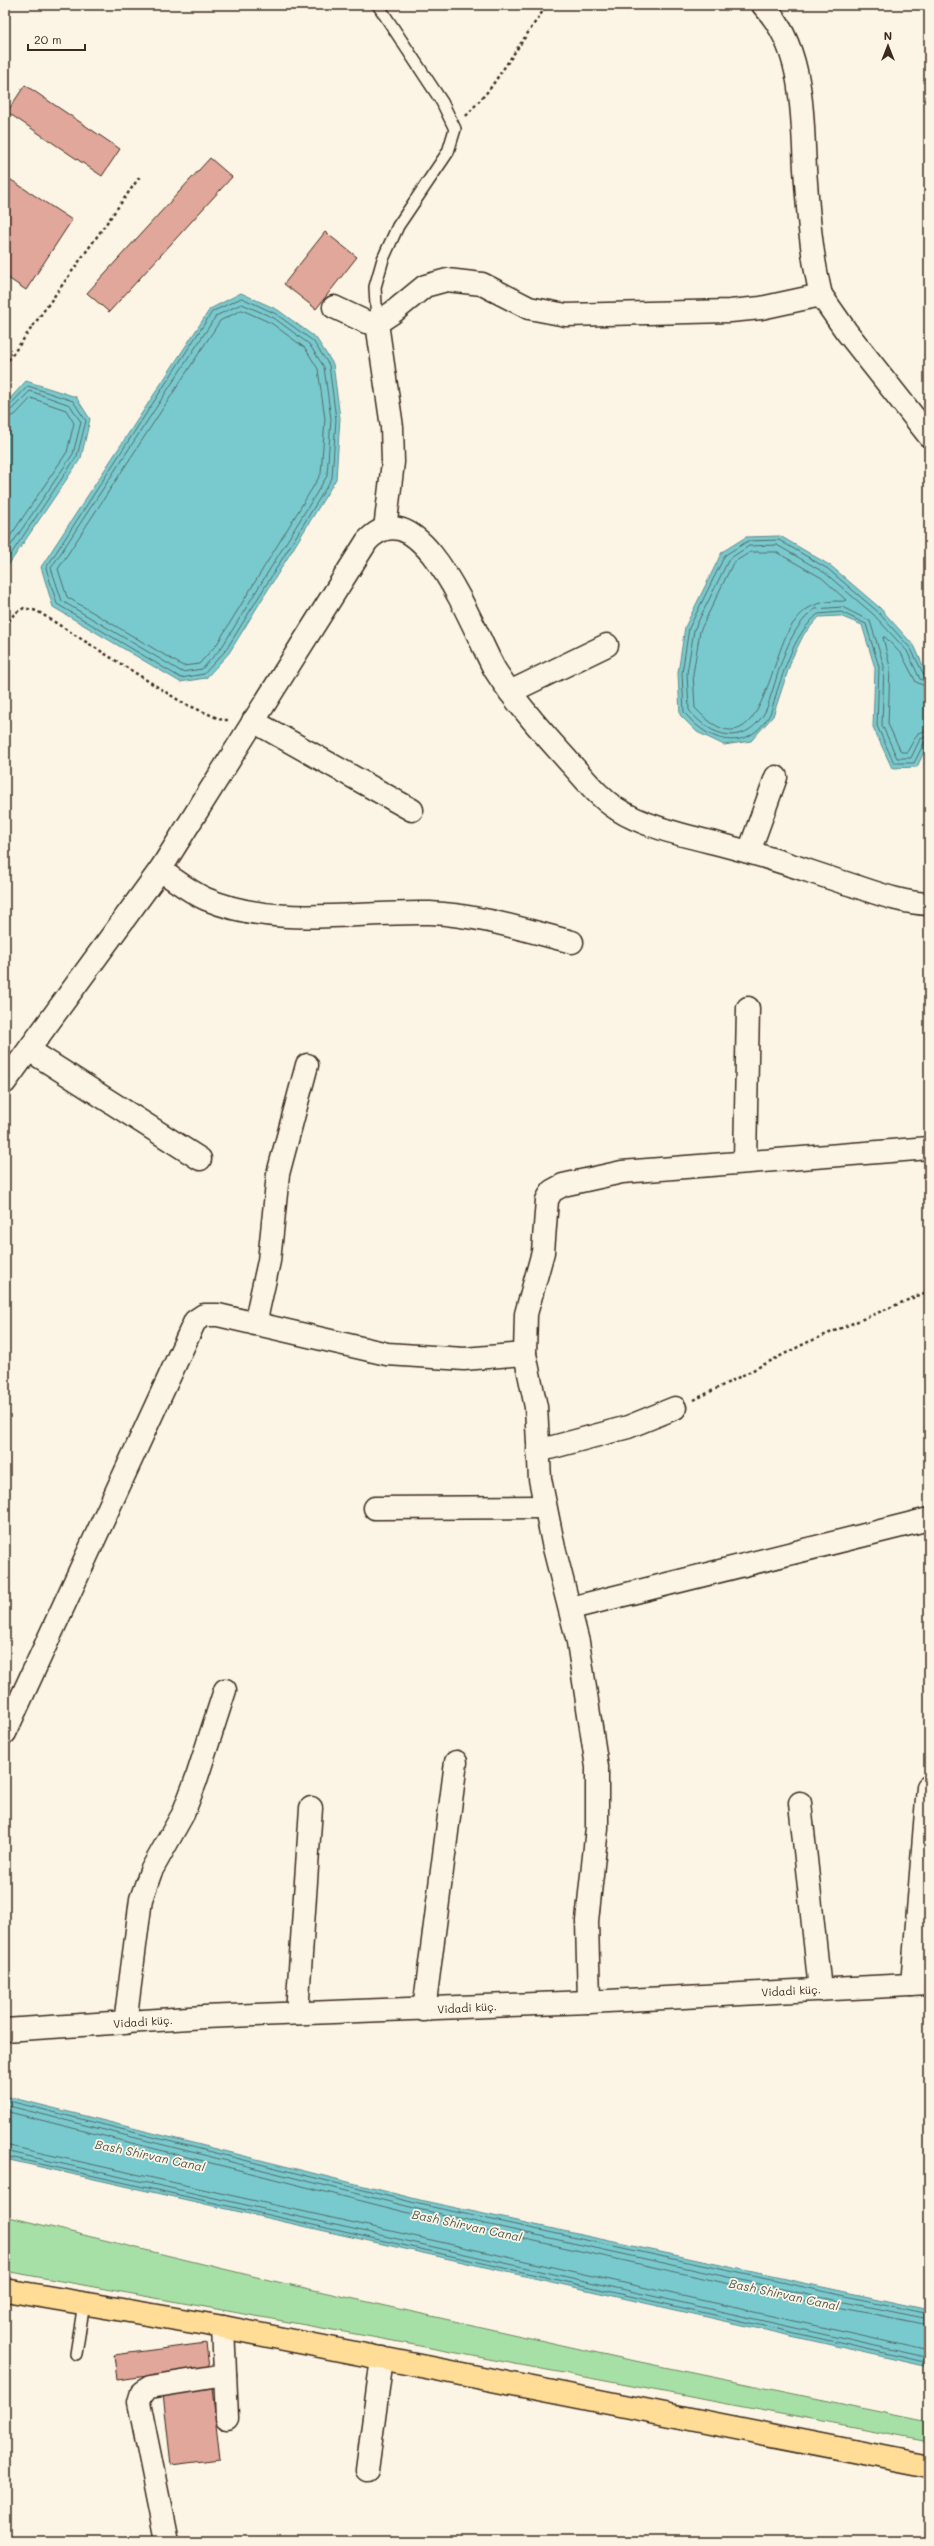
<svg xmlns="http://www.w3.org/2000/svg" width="934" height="2546" viewBox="0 0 934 2546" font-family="Mali,sans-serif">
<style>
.green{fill:#a6e0a6;stroke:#708562}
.water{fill:#79cacf;stroke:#608a88}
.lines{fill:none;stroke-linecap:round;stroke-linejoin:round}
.shore{stroke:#546a65;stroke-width:1}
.building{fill:#e0a79a;stroke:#3b2a1e}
.service-casing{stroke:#3b2a1e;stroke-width:14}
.minor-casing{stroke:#3b2a1e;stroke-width:25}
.primary-casing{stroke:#3b2a1e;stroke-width:25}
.path{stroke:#3b2a1e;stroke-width:2.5;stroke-dasharray:3 3;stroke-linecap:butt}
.service{stroke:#fcf5e5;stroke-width:11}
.minor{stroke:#fcf5e5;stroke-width:22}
.primary{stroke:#ffdd96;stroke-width:22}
.labels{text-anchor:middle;stroke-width:3.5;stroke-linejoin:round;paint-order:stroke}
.street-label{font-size:11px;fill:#3b2a1e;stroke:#fcf5e5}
.water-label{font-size:12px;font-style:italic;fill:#4e5a53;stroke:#fcf5e5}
</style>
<rect width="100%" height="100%" fill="#fcf5e5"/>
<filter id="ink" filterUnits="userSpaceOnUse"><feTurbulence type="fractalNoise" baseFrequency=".025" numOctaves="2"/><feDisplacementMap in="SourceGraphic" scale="8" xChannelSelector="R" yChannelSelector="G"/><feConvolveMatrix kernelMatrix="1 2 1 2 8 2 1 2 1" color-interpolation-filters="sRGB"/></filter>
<g filter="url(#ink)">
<path class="green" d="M5,2216L269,2280L616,2357L929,2422V2442L372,2337L5,2271Z"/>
<g class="water">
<path d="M241,293L278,310L316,338L333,364L340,418L336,479L229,653L206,678L180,682L53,607L41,567L210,309Z"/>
<path d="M26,381L76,397L90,419L81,458L5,570V404Z"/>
<path d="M780,536L831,566L880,608L915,647L929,680V741L917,767L892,768L873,727L875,668L862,625L840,616L819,617L804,634L792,658L773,716L751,741L724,745L697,732L680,715L678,673L685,627L722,552L746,537Z"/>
<path d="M5,2096L424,2201L929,2310V2367L5,2159Z"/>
</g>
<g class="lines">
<g class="shore">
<path d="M242,298L276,314L313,341L329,365L336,419L332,478L226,650L204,674L181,678L57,604L46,568L212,312Z"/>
<path d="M242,304L274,318L309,344L324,367L331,419L327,476L222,647L202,669L182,672L62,601L51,568L216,316Z"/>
<path d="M242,310L271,323L305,348L318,369L325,419L321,474L217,644L199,664L183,666L67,597L58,569L220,321Z"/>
<path d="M5,407L9,406L28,386L73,401L86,421L77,456L5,563"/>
<path d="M5,412L12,409L30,391L70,405L81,422L73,454L5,554"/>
<path d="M5,418L15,415L31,398L66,410L74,423L67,452L5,544"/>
<path d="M751,552H776L822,578L846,600C843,602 839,601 835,601C814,603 805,607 792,625C768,659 761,779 695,708L693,674L700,631L733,563Z"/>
<path d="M929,677L924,675L911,649L877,611L828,569L779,540L748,541L725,555L689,628L682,673L684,712C708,743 748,754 770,714C773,707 775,698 777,691C787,662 795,634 818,614L841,612L866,624L879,667L877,726L894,763H914L924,743L929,741"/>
<path d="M929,682L920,679L907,651L873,614L825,573L777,545L749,546L729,559L694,630L687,673L689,710C711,738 745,747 765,712C769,705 770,696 773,689C782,660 790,628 815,609L842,607L870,621L884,666L882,725L897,758H911L920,739L929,736"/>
<path d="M929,688L916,682L902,655L885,637H883L890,667L888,724L901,752H907L918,733L929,730"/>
<path d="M5,2100L423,2205L929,2314"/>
<path d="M5,2105L422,2210L814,2296L929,2319"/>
<path d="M5,2111L421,2216L812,2302L929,2325"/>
<path d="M5,2145L929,2351"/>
<path d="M5,2151L929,2358"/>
<path d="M5,2156L929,2363"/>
</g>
</g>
<g class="building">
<path d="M25,85L120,149L102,176L7,112Z"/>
<path d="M210,158L232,177L109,312L87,293Z"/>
<path d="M5,176L72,220L26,290L5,276Z"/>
<path d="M325,232L357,257L316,309L284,284Z"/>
<path d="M206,2343L209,2368L117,2380L114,2355Z"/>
<path d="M212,2388L220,2459L171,2465L163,2393Z"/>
</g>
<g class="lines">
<g class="service-casing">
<g id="service">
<path d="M377,323L375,287L383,259L398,226L448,152L455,129L442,102L378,5"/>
<path d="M76,2354L84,2303"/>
</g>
</g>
<g class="minor-casing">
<g id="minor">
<path d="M821,295L846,331L929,436"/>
<path d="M334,307L366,322L377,323L392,313L425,286L447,280L482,284L529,308L566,315L730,311L761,308L821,295C811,254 808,211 805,169C802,113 804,48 763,5"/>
<path d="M377,323L392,427L393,462L385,529"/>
<path d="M510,692L607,645"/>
<path d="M253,721L412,810"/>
<path d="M749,852L776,777"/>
<path d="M160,870C174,879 190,892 206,899C277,929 355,911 430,913C478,915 525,930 572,942"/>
<path d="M29,1050L200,1159"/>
<path d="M5,1082L160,870L367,541C421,483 476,637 495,670C504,684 514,698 525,711C539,729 555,746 570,763C585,779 598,797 617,809C650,831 709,840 748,852C784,862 819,875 855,886C879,894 903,903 929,904"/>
<path d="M745,1161L748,1008"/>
<path d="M255,1324L269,1261L278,1174L307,1065"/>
<path d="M538,1451L628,1427L675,1408"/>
<path d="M375,1508L545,1507"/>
<path d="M571,1608L929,1519"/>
<path d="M5,1733L195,1321L204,1315H218L387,1354L464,1359L525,1354"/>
<path d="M800,1803L820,1990"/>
<path d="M912,1985L928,1787"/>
<path d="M589,2002L587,1921L597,1828V1767L578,1642L554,1548L540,1479L536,1407L525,1354L526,1314L543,1252L547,1200L552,1191L563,1185L622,1172L929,1148"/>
<path d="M424,2010L456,1762"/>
<path d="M297,2013L311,1808"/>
<path d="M125,2023L141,1899L151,1871L183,1814L196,1780L225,1690"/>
<path d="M5,2030L204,2017L589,2002L929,1984"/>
<path d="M223,2327L227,2418"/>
<path d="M367,2470L382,2358"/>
<path d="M167,2541L139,2402L142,2392L150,2387L225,2375"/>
</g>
</g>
<g class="primary-casing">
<path id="primary" d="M5,2290L223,2327L929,2466"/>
</g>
<g class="path">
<path d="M466,116L489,90L547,5"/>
<path d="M5,365L141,175"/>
<path d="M5,626L15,613L24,608L37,611L183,703L222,720H230"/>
<path d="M694,1400L806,1343L929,1291"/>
</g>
<use href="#service" class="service"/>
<use href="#minor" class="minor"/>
<use href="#primary" class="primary"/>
</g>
</g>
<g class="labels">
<g class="street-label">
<text transform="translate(791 1991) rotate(-3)" y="4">Vidadi küç.</text>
<text transform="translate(467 2008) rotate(-3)" y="4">Vidadi küç.</text>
<text transform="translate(143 2022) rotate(-4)" y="4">Vidadi küç.</text>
</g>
<g class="water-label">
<text transform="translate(150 2156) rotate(12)" y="4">Bash Shirvan Canal</text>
<text transform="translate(467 2226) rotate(12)" y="4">Bash Shirvan Canal</text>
<text transform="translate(784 2295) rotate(12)" y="4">Bash Shirvan Canal</text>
</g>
</g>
<rect width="934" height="2546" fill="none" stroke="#fcf5e5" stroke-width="20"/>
<rect x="10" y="10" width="914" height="2526" fill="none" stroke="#3b2a1e" stroke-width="1.5" filter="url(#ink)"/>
<g transform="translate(888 46)" stroke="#fcf5e5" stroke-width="3" paint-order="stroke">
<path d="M0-3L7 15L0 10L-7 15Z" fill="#3b2a1e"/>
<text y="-6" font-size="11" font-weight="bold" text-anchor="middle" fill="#3b2a1e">N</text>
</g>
<path d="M28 44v6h57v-6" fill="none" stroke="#3b2a1e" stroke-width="2"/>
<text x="34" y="44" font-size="12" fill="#3b2a1e" stroke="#fcf5e5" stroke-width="3" paint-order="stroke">20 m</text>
</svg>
